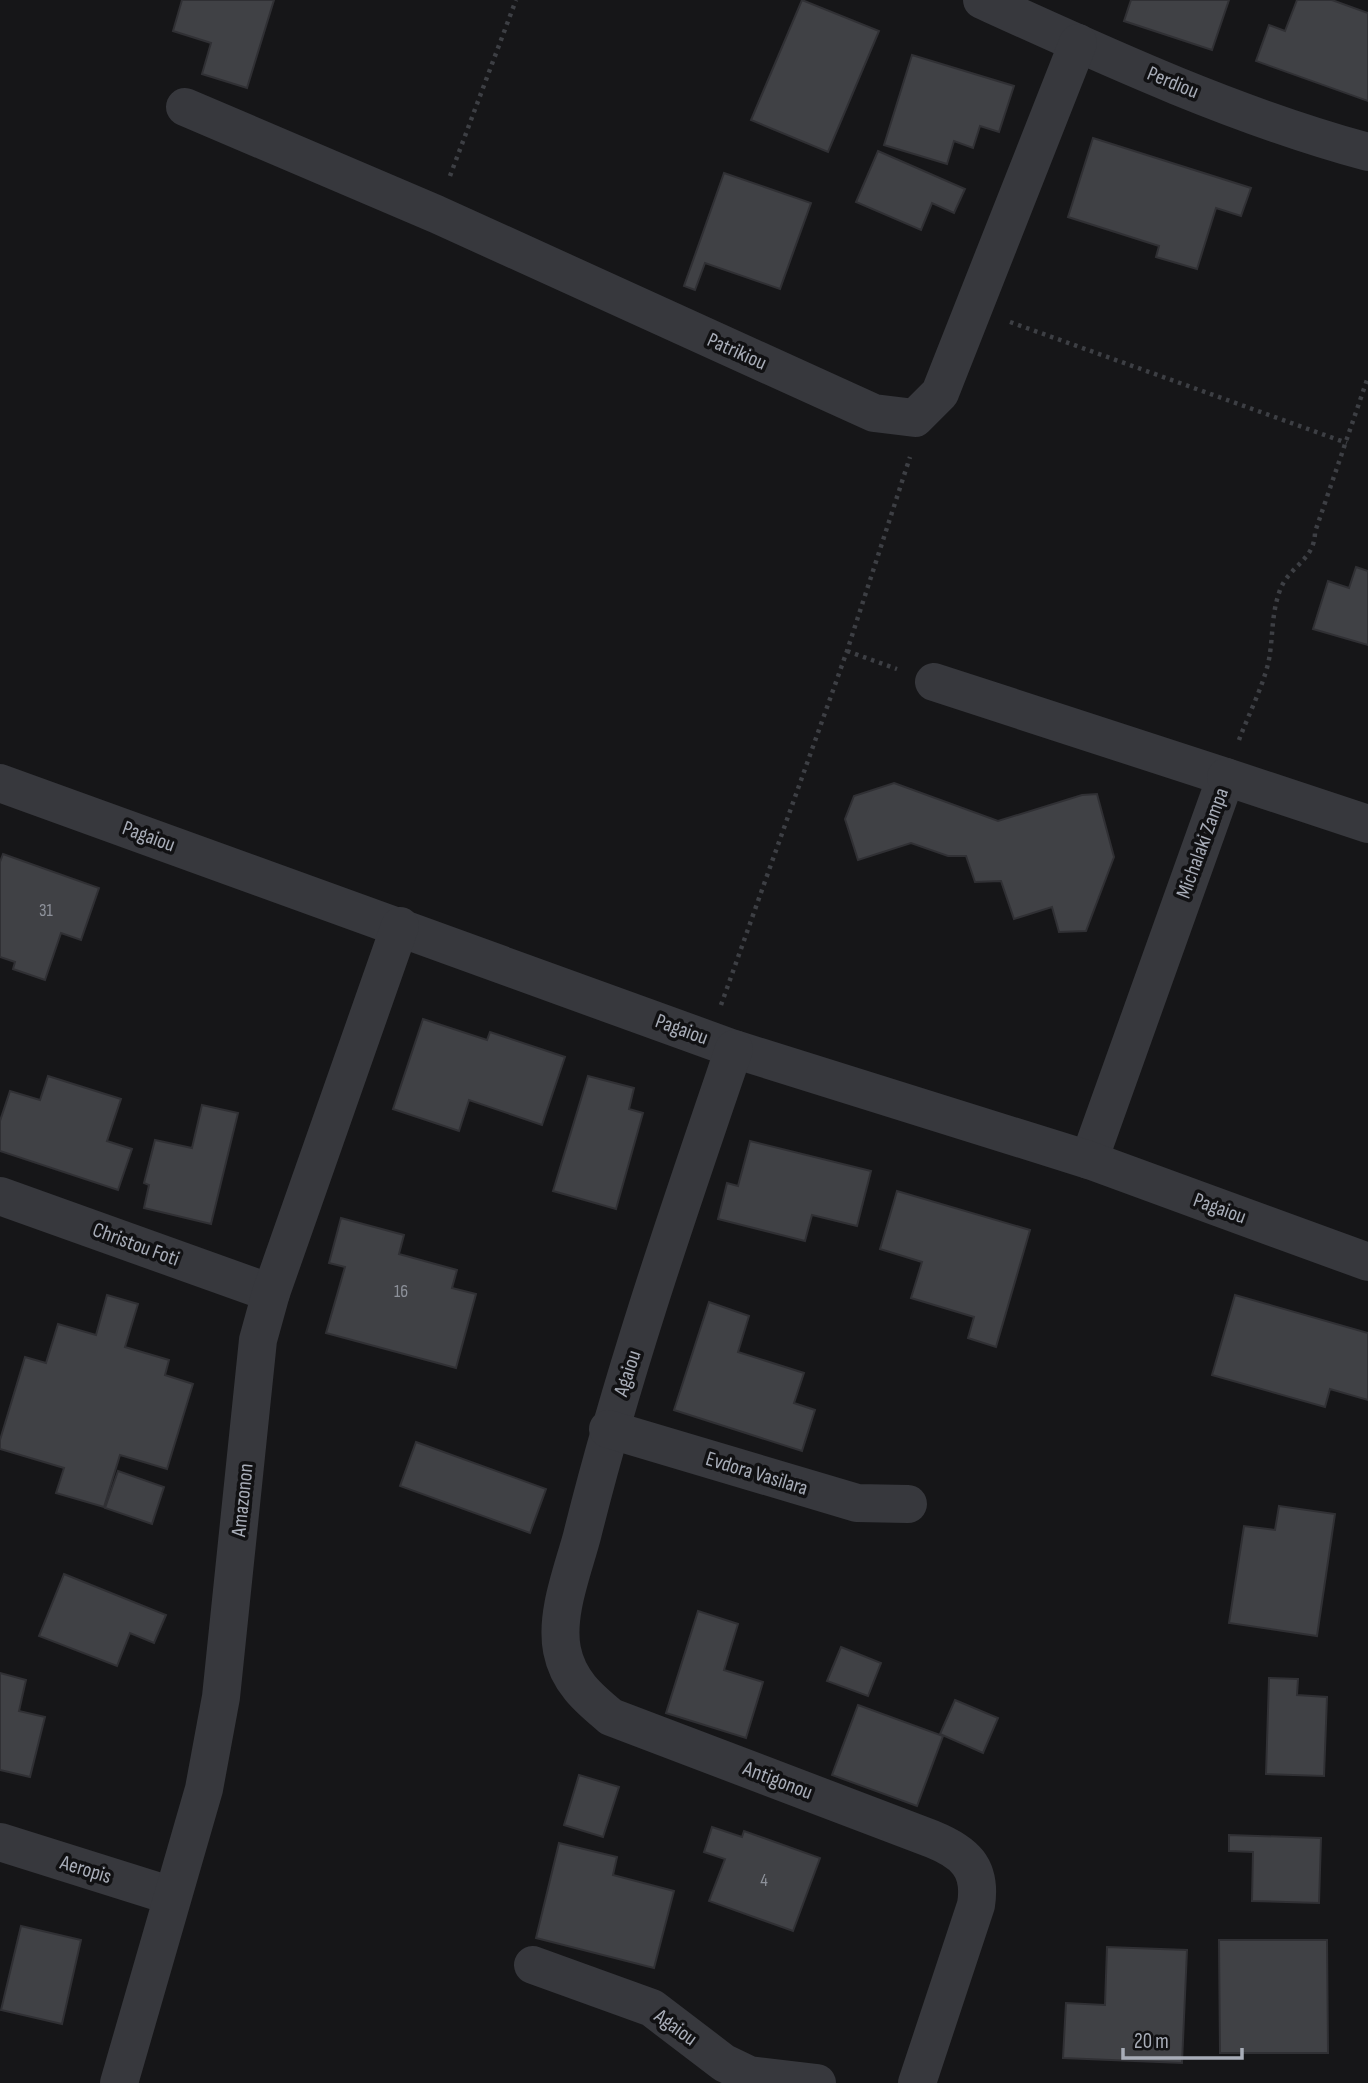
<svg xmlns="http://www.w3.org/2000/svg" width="1368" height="2083" viewBox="0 0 1368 2083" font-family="'Sofia Sans Condensed',sans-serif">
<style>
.building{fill:#404145;stroke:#303034;stroke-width:2}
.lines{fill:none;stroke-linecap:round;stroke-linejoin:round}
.path{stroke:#3d3f44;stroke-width:4.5;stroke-dasharray:3.5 5;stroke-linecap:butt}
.minor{stroke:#37383d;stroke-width:38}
.labels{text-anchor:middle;stroke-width:7;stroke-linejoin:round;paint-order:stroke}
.number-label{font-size:18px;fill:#8e929b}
.street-label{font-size:21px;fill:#a8adb8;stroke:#111113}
</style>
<rect width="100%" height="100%" fill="#161618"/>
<g class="building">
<path d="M182,0H274L247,88L202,74L211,43L173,31Z"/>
<path d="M802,0L879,31L828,152L751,120Z"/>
<path d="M1131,0H1229L1212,50L1124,21Z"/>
<path d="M1297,0H1332L1368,13V101L1256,61L1269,25L1285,31Z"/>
<path d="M912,55L1014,86L999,132L980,126L973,148L954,141L947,164L884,145Z"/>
<path d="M1093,138L1251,188L1241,216L1216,208L1197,269L1156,257L1159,246L1068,217Z"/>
<path d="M878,151L965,189L954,213L932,203L921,230L856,202Z"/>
<path d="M724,173L811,203L780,289L705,263L695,290L684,286Z"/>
<path d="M1356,567L1368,571V645L1313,629L1328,581L1349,588Z"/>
<path d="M894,783L998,821L1082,795L1097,794L1114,857L1086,931L1059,932L1052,907L1014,919L1001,881L975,882L966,856H948L911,843L858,860L845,819L854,796Z"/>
<path d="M3,854L99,888L81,940L61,933L45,980L13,969L15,962L0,957V862Z"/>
<path d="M423,1019L487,1040L490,1032L565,1057L542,1125L469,1100L459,1131L393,1109Z"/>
<path d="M48,1076L121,1099L107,1141L132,1149L118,1190L0,1151V1121L10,1091L40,1100Z"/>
<path d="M588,1076L634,1088L629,1109L643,1113L616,1209L553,1191Z"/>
<path d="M202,1105L238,1113L211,1224L144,1208L149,1185L144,1183L155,1140L192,1148Z"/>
<path d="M750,1141L871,1171L857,1226L812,1215L805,1241L718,1219L727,1183L738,1186Z"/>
<path d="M897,1191L1030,1230L996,1347L968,1338L974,1317L911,1298L922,1262L880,1249Z"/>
<path d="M341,1218L404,1235L399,1254L457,1270L452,1288L476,1294L456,1368L326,1333L345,1267L329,1263Z"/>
<path d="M107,1295L138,1304L125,1347L169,1360L165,1375L193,1384L167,1469L120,1455L104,1507L56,1493L64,1468L0,1449V1440L25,1357L46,1363L58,1324L96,1335Z"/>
<path d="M1235,1295L1368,1333V1400L1330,1389L1325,1407L1212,1375Z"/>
<path d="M709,1302L749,1316L738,1352L804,1373L794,1403L815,1410L802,1451L674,1410Z"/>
<path d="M416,1442L546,1489L530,1533L400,1486Z"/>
<path d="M118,1471L164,1487L152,1524L105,1508Z"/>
<path d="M1279,1506L1335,1514L1317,1636L1229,1623L1244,1526L1275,1530Z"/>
<path d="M64,1574L166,1615L154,1643L130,1633L117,1666L39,1636Z"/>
<path d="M698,1611L738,1624L724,1670L763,1682L746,1738L666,1713Z"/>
<path d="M841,1647L881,1663L868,1696L827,1681Z"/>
<path d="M0,1673L26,1680L19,1711L45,1717L30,1777L0,1770Z"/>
<path d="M1269,1678L1298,1679L1297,1695L1327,1697L1324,1776L1266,1774Z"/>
<path d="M955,1700L998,1718L983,1753L940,1734Z"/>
<path d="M858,1705L943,1736L917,1806L832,1775Z"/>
<path d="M579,1775L619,1787L603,1837L564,1825Z"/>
<path d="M712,1827L742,1837L744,1831L820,1858L793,1931L709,1901L725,1859L704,1852Z"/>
<path d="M1229,1835L1321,1838L1319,1903L1252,1901L1253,1852L1229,1851Z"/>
<path d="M559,1843L617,1857L613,1875L674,1891L654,1968L536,1938Z"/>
<path d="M21,1926L81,1940L62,2024L1,2010Z"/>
<path d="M1219,1940H1327L1328,2053H1220Z"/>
<path d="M1107,1947L1187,1950L1182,2063L1063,2058L1066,2003L1105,2005Z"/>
</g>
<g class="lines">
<g class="path">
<path d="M450,176L516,0"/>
<path d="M1010,322L1347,443"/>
<path d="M847,651L897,669"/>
<path d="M1239,740C1248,715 1267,679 1270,653C1273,631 1272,612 1280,590C1289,566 1315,560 1315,532L1368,377"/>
<path d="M721,1005L847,651L910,457"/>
</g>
<g class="minor">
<path d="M982,0C1107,57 1235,116 1368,152"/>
<path d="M185,107L436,214L874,413L915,418L940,393L1078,43"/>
<path d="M934,682L1226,777L1089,1160"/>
<path d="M1226,777L1368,824"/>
<path d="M0,783L734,1049L1089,1160L1368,1262"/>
<path d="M734,1049C679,1210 623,1371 582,1536C573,1570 555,1614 562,1650C568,1681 588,1698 611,1717L932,1839C964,1852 982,1867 976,1905L917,2083"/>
<path d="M0,1196L271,1293"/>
<path d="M608,1429L857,1503L908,1504"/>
<path d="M0,1842L172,1896"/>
<path d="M533,1965L652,2008L724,2063L749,2075L817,2083"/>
<path d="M119,2083L204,1789L221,1697L258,1340L271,1293L400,926"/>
</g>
</g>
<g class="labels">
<g class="number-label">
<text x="46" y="916">31</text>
<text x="401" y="1297">16</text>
<text x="764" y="1886">4</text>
</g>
<g class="street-label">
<text transform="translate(1173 82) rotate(22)" y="7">Perdiou</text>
<text transform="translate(737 351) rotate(24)" y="7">Patrikiou</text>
<text transform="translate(149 836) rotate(20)" y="7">Pagaiou</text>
<text transform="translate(1202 843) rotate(-70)" y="7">Michalaki Zampa</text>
<text transform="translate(682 1029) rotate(20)" y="7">Pagaiou</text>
<text transform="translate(1220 1208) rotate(20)" y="7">Pagaiou</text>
<text transform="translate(136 1244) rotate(20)" y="7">Christou Foti</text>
<text transform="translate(627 1373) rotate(-72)" y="7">Agaiou</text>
<text transform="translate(757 1473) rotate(17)" y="7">Evdora Vasilara</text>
<text transform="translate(242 1500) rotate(-84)" y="7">Amazonon</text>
<text transform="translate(778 1780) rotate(21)" y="7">Antigonou</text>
<text transform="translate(86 1869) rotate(17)" y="7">Aeropis</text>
<text transform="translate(676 2027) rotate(36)" y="7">Agaiou</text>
</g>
</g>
<path d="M1123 2048v10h119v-10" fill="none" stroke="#a8adb8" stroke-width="3.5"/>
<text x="1134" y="2048" font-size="21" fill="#a8adb8" stroke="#111113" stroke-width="5" paint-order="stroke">20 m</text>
</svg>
